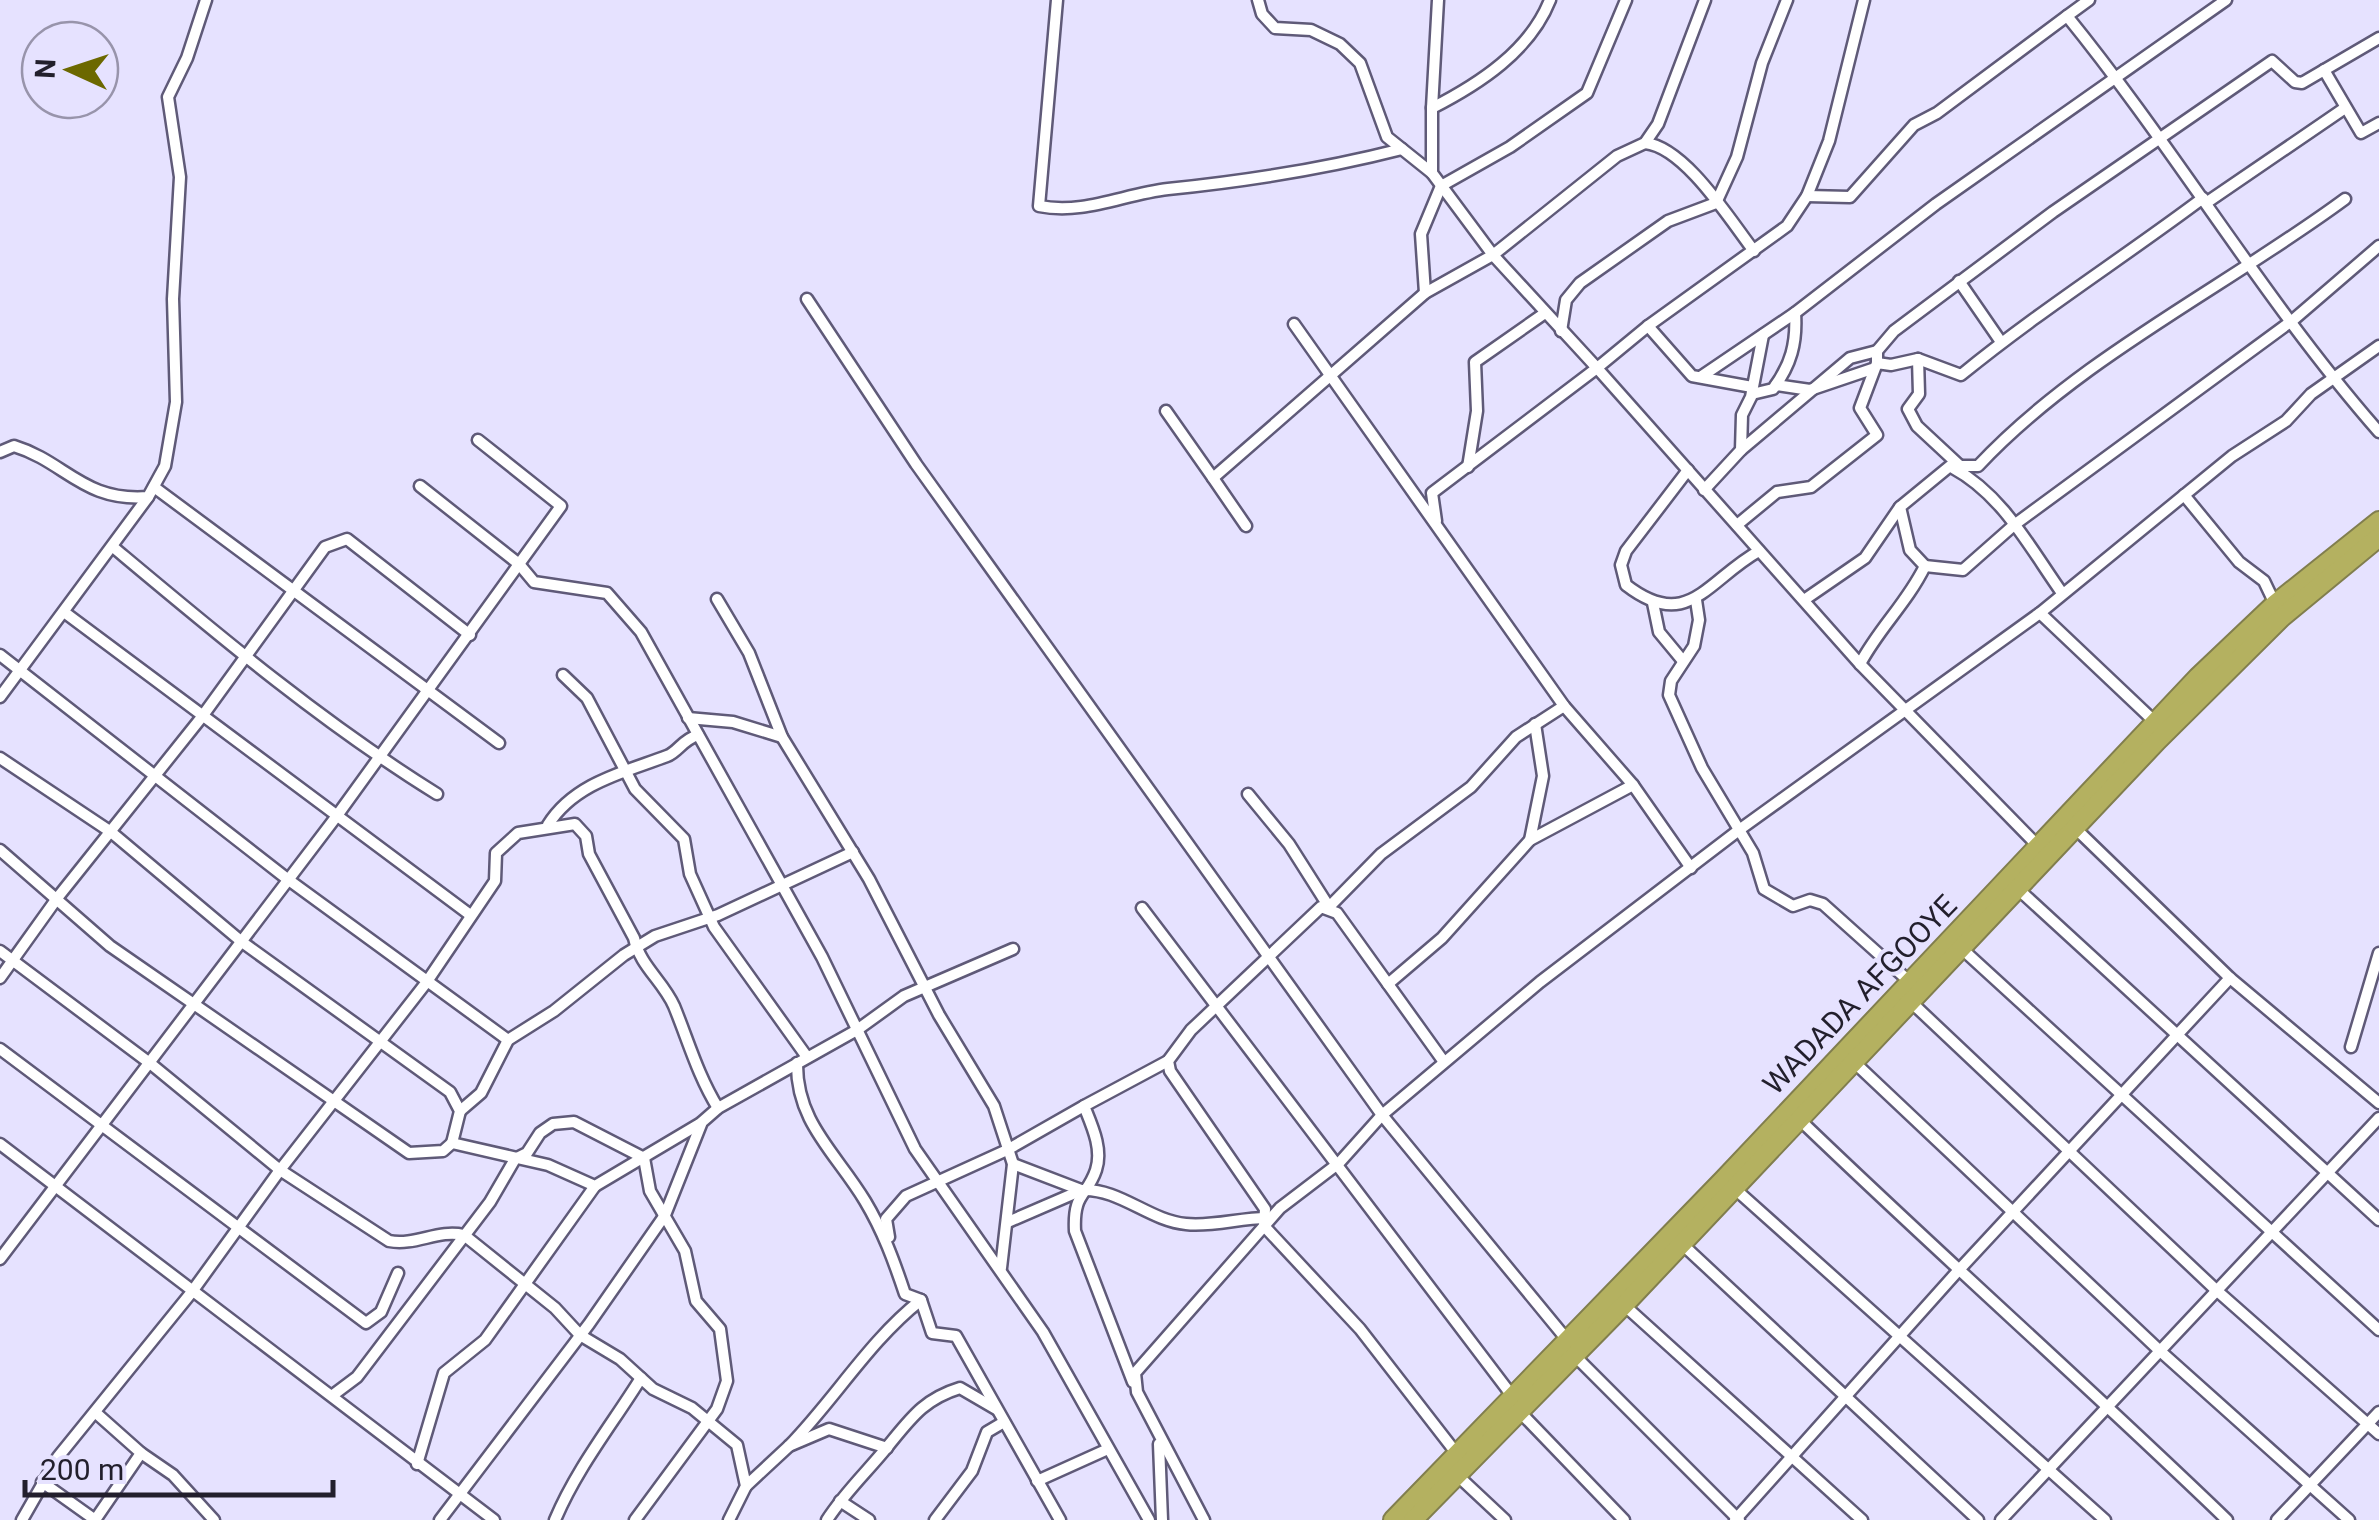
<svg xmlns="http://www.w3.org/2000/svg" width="2379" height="1520" viewBox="0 0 2379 1520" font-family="Roboto,sans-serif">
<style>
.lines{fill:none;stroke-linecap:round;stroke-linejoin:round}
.street-casing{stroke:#5f5a78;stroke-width:15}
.highway-casing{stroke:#817e4e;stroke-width:22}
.street{stroke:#fff;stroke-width:10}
.highway{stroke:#b4b160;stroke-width:18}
.labels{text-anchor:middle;stroke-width:8;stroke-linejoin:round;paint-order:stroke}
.street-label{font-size:30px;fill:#221f2c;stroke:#e6e2ff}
</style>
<rect width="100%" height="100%" fill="#e6e2ff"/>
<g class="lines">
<g class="street-casing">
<g id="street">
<path d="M1057,0L1039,206C1084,215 1124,194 1168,189C1247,181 1324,169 1402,149"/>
<path d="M1258,0L1262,14L1275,28L1311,30L1340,44L1360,63L1387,137L1432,173"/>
<path d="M1864,0L1829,141L1807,196L1787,226L1648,326L1597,368L1860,664L2038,846"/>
<path d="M2067,16L2089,0"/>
<path d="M2324,70L2361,133L2379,123"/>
<path d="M1432,108L1438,0"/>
<path d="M1645,143C1685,147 1730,220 1754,251"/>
<path d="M1807,196L1850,197L1914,125L1937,113L2067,16C2176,150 2265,302 2379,432"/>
<path d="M2206,203L2345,108"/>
<path d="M1959,281L2001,342"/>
<path d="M1425,293L1421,234L1441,186L1510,147L1587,93L1626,0"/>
<path d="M807,299L916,464L1382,1115L1568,1341"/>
<path d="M1294,324L1564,706L1633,785L1691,868"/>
<path d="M1648,326L1692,376L1752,387"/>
<path d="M1561,331L1566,300L1580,283L1668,221L1716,203L1737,157L1762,63L1787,0"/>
<path d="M1877,363V351L1894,331L2053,212L2272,61L2295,82L2302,83L2379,38"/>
<path d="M1702,376L1795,313L1936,204L2226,0"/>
<path d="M1776,385L1810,390L1872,369"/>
<path d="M1752,394L1773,389C1791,365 1797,343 1795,313"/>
<path d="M1166,411L1213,478L1425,293L1493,255L1617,156L1645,143L1658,124L1705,0"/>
<path d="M1741,450L1850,358L1877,351"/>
<path d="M0,452L14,446C66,462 83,502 148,497L165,466L176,402L173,299L180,177L168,97L187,58L206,0"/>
<path d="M1960,466H1978C2079,358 2226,287 2345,199"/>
<path d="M1468,467L1477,411L1475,362L1545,313"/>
<path d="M1953,468C2003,495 2030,548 2062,593"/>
<path d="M1688,470L1626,551L1621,565L1626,585C1688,633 1707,580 1759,551"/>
<path d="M1213,478L1246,526"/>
<path d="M420,486L519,564L534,582L607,593L641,632L822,957L915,1149L1043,1332L1149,1520"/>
<path d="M154,487L499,743"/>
<path d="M1704,490L1741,450L1742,415L1751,397L1763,335"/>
<path d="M2184,495L2239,562L2264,581L2275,604"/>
<path d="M1436,521L1432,493L1597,368L1493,255L1432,173V108C1479,84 1530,51 1550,0"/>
<path d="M1737,525L1777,492L1811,487L1877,435L1860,408L1877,363L1891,365L1918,359L1961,375C2038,312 2123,258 2203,198"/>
<path d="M113,547C217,634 321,722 437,794"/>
<path d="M1925,566L1963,570L2014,525L2293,320L2379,246"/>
<path d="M717,599L749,653L782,737L869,879L939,1015L994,1106L1013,1164L1001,1268"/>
<path d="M1696,600L1699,620L1694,646L1671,681L1669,695L1702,768L1753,853L1764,889L1793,906L1810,900L1823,904L1910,982"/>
<path d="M1804,600L1865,558L1900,507"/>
<path d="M1653,603L1659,632L1683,661"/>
<path d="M64,612L469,914"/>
<path d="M2040,613L2155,722"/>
<path d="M0,655L286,878L508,1040"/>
<path d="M1860,664C1879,628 1907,603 1925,566L1910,550L1900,507L1950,466H1960L1917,426L1908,409L1919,394L1918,359"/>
<path d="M563,675L587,698L635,789L684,839L690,874L714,927L807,1057"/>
<path d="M0,697L148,497"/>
<path d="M688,718L733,722L782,737"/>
<path d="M0,758L111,832L242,942L450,1092L460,1111L452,1143"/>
<path d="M1248,794L1289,844L1329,907L1381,854L1471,787L1516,737L1564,706"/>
<path d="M548,825C574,783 625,772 667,756C678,752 682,740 698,735"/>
<path d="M2074,827L2230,978L2379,1103"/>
<path d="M1530,840L1543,776L1535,724"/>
<path d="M0,850L110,946L409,1153L443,1151L452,1143L548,1165L595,1186L701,1123"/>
<path d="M2017,888L2379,1220"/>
<path d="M1142,908L1513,1397"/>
<path d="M1961,948L2379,1330"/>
<path d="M0,951L151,1064L280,1170L389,1241C416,1246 438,1229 464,1235L555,1308L580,1335L620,1359L653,1389L692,1408L737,1445L746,1486L729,1520"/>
<path d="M0,978L58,897L201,718L325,547L347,539L470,635"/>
<path d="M1388,984L1442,938L1530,840L1633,785"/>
<path d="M1911,1002L2215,1289L2379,1434"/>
<path d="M2351,1047L2379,953"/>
<path d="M0,1049L366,1323L381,1312L398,1273"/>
<path d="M1444,1062L1337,913L1321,907L1191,1030L1168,1061L1170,1071L1265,1209L1264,1226L1360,1329L1457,1454"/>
<path d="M797,1063C796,1122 836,1153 865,1201C883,1231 894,1261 905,1294L921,1300L932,1333L956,1336L1060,1520"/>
<path d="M1855,1063L2159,1350L2349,1520"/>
<path d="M460,1111L481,1093L508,1040L554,1011L624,955L655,936L718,915L853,852"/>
<path d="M1799,1119C1940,1255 2086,1384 2227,1520"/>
<path d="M0,1144L494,1520"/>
<path d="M1013,1164L1081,1190"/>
<path d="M1734,1188L2105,1520"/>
<path d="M1008,1222L1082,1190C1119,1188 1150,1221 1186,1224C1212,1227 1240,1218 1266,1218"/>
<path d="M889,1237L886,1219L906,1196L1007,1150L1084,1106"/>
<path d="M1682,1244L1978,1520"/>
<path d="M0,1259L336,817L561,506L478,440"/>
<path d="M1624,1305L1862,1520"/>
<path d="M1575,1356L1739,1520"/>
<path d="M1133,1382L1075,1231C1073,1192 1087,1197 1096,1170C1103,1149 1092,1126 1084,1106L1168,1061"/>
<path d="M333,1395L357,1377L490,1202L515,1159L527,1153L540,1133L553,1124L574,1122L644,1158L650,1191L685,1251L696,1301L720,1329L727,1381L717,1409L635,1520"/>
<path d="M1520,1412L1624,1520"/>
<path d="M1159,1444L1162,1520"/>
<path d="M789,1446C835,1399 869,1341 921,1300"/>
<path d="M141,1453L173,1475L214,1520"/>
<path d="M417,1464L444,1373L485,1340L595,1186"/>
<path d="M1457,1475L1505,1520"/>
<path d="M1037,1481L1108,1449"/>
<path d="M42,1482L94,1519"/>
<path d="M746,1486L789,1446L829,1429L887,1448"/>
<path d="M840,1501L869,1520"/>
<path d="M22,1520L58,1457L191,1293L280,1170L426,983L495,881L496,853L518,833L575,824L586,836L589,854L634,938C640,966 663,981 674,1006C688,1040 698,1076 718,1108"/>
<path d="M95,1520L141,1453L96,1413"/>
<path d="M440,1520L589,1324L665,1215L702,1122L718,1108L857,1030L904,996L1013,949"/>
<path d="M555,1520C577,1468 611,1426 641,1378"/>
<path d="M827,1520C845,1492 867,1472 888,1446C911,1418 924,1399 960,1388L996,1409"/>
<path d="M935,1520L972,1471L987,1432L1004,1422"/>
<path d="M1204,1520L1137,1392L1135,1373L1280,1208L1339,1163L1382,1115L1540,982L1739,830L2040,613L2232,456L2286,421L2311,394L2379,346"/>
<path d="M1735,1520L1957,1272L2230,978"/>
<path d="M2001,1520L2379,1118"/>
<path d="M2277,1520L2379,1412"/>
</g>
</g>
<g class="highway-casing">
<g id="highway">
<path d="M1393,1520L1724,1179L2198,677L2275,604L2379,521"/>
<path d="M1413,1520L1624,1305L2157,741L2282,617L2379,537"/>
</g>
</g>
<use href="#street" class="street"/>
<use href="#highway" class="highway"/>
</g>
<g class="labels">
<g class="street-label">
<text transform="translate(1860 995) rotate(-46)" y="10">WADADA AFGOOYE</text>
</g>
</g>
<g transform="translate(70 70) rotate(273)"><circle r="48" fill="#e6e2ff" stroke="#9894ab" stroke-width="2.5"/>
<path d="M0-8L18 38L0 25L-18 38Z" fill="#6c6800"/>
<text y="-15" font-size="28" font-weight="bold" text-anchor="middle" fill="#221f2c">N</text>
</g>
<path d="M25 1480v15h308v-15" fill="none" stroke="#221f2c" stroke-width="5"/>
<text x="40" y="1480" font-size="30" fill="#221f2c" stroke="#e6e2ff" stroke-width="8" paint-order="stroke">200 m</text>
</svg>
